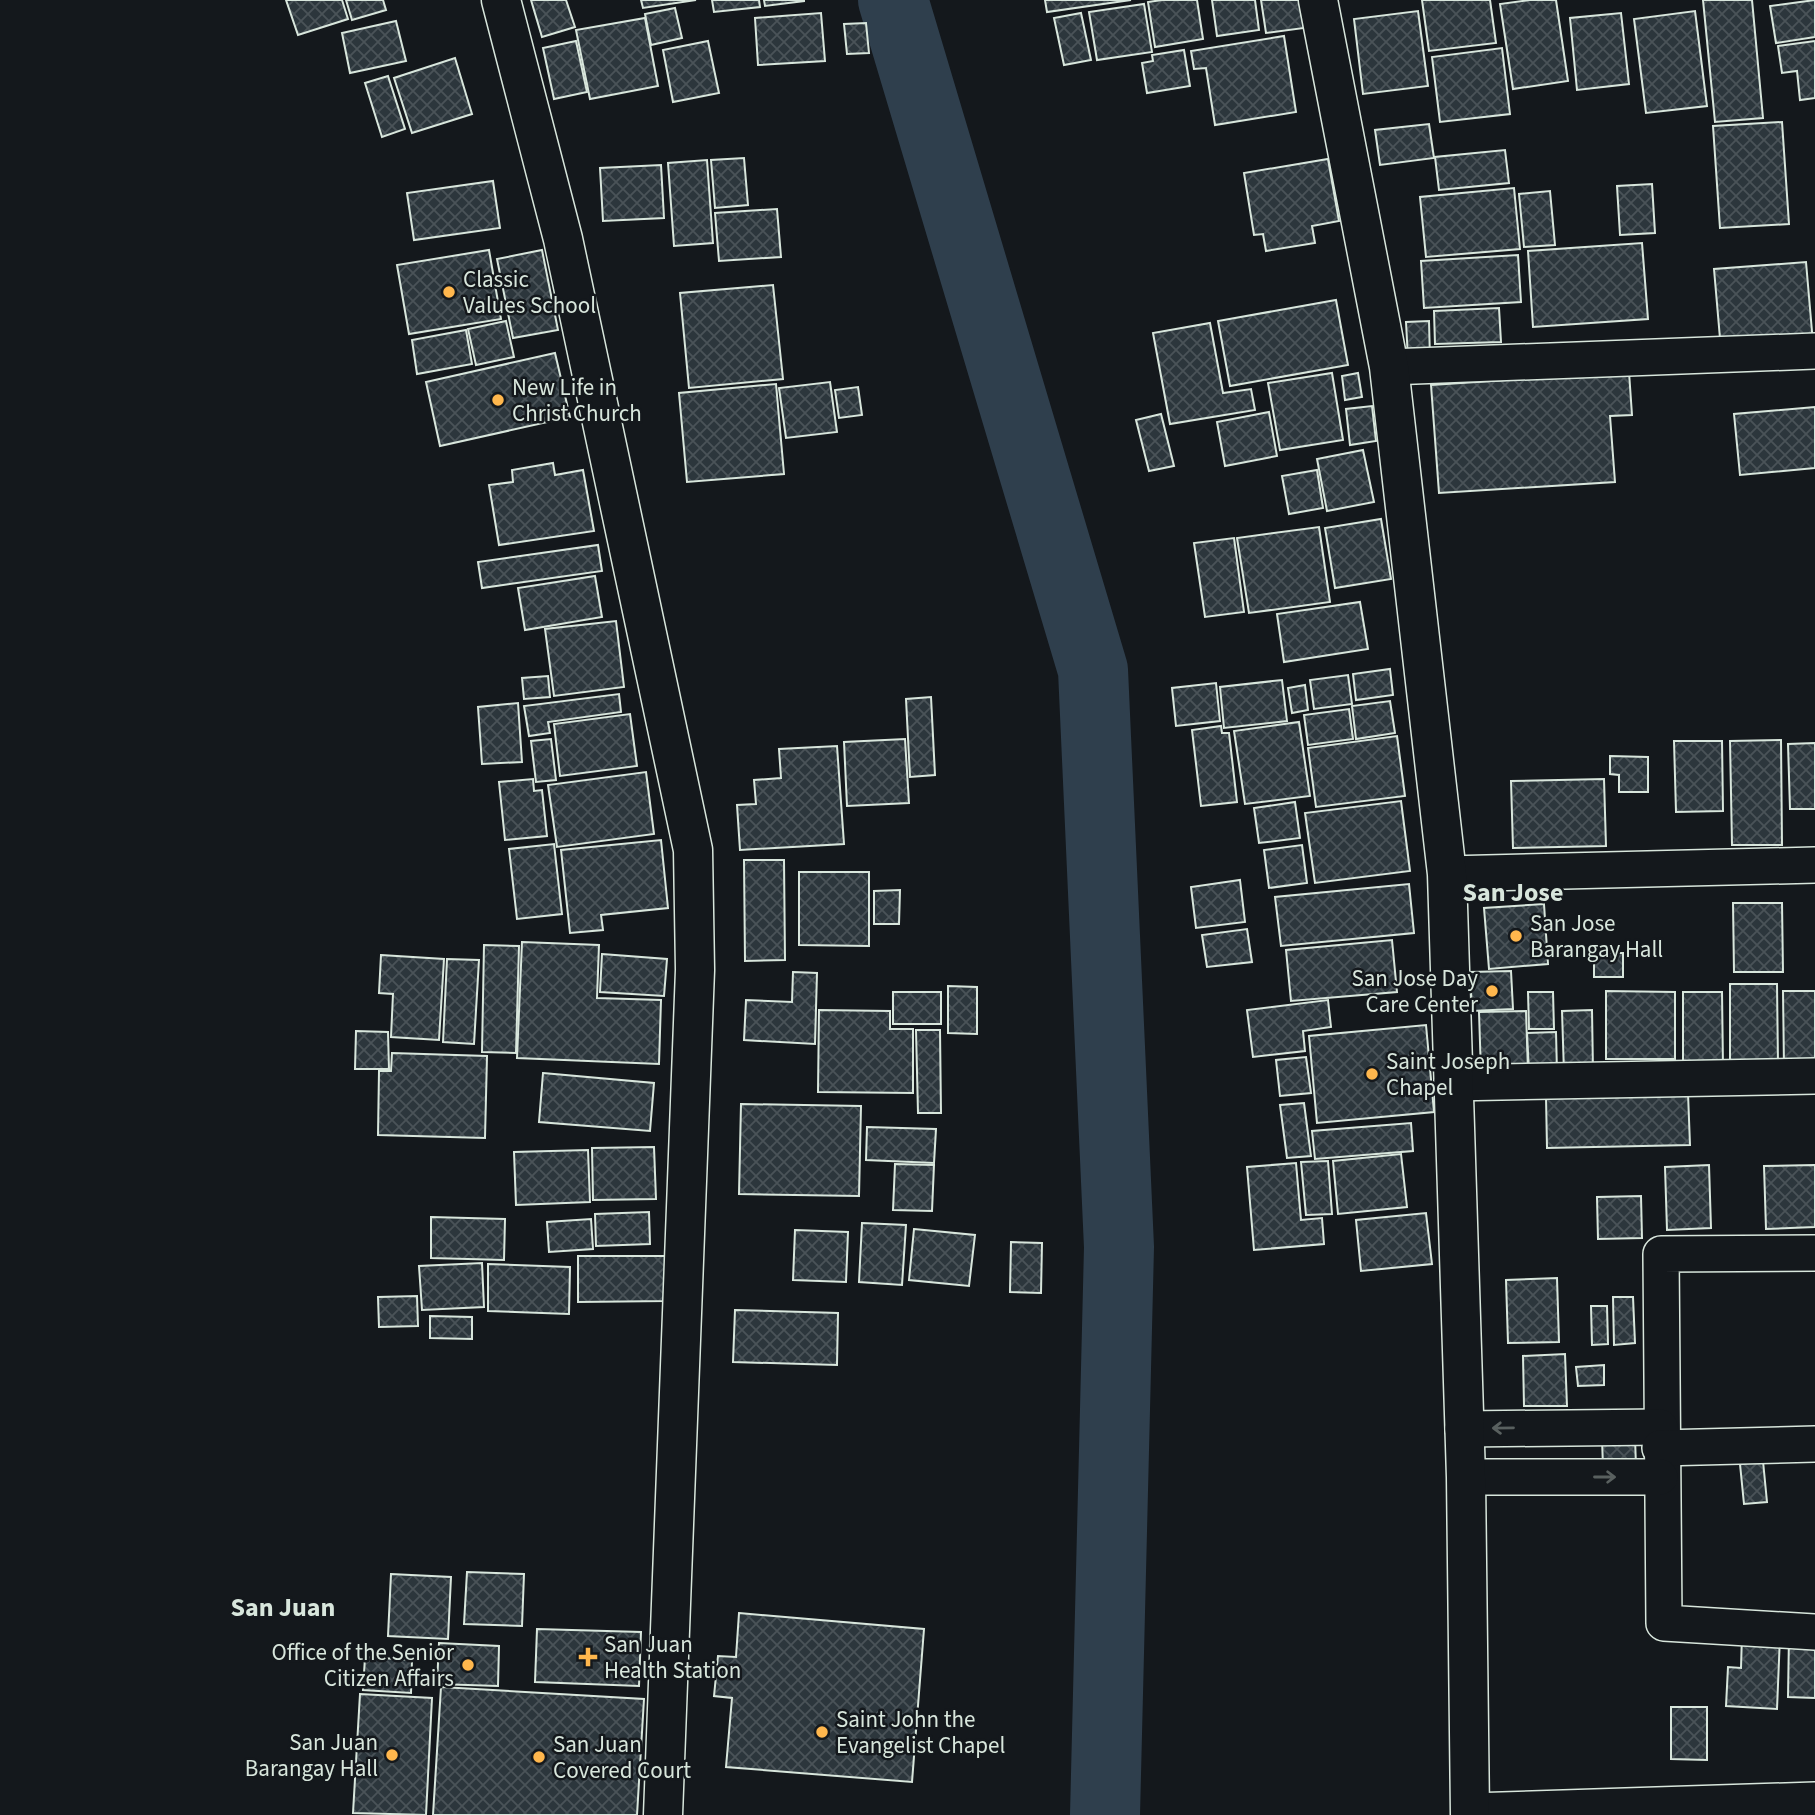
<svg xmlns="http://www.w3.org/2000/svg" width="1815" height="1815" viewBox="0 0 1815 1815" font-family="'Source Sans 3',sans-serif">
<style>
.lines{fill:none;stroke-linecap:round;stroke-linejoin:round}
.river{stroke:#2f3f4d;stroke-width:70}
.building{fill:url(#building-cross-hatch);stroke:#d8e6dc;stroke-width:2}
.street-casing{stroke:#d8e6dc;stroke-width:38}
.secondary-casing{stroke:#d8e6dc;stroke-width:41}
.street{stroke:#14181c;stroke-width:35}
.secondary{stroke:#14181c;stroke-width:38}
.oneway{stroke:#59605f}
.poi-dot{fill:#ffb74d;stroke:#14181c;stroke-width:2.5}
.labels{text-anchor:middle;stroke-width:5;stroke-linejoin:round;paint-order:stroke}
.poi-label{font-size:23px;fill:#d8e6dc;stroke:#14181c;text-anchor:start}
.quarter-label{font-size:26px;font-weight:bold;fill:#d8e6dc;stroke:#14181c}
</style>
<defs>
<pattern id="building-cross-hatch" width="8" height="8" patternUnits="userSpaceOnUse" patternTransform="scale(1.75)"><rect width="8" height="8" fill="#2c363c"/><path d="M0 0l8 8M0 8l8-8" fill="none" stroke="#4a5358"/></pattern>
</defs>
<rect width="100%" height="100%" fill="#14181c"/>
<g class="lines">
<path class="river" d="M893,0L1093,670L1119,1247L1105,1815"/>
</g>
<g class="building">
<path d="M286,0H342L348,19L298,35Z"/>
<path d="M346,0H383L386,10L352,20Z"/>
<path d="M531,0H566L575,27L542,37Z"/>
<path d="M641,0H696L643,8Z"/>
<path d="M712,0H759L760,7L714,12Z"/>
<path d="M764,0H804V1L765,6Z"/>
<path d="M1045,0H1131L1047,12Z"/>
<path d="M1162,0H1197L1203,39L1155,47L1148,2Z"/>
<path d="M1212,0H1255L1259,30L1217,36Z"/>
<path d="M1261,0H1299L1304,28L1266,33Z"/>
<path d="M1422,0H1490L1496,43L1429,51Z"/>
<path d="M1530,0H1556L1568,81L1513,89L1500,4Z"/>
<path d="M1703,0H1752L1763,118L1715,122Z"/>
<path d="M1815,0V37L1776,43L1770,6Z"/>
<path d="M1144,4L1152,52L1097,60L1089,12Z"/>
<path d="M675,8L682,38L651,45L645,14Z"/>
<path d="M1418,11L1428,86L1363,94L1354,19Z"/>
<path d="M1695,11L1707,106L1646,113L1634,19Z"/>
<path d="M821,13L825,61L758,65L755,18Z"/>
<path d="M1081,13L1091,60L1064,65L1054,18Z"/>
<path d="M1621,13L1629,84L1577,90L1570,18Z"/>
<path d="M645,18L658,86L590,99L576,30Z"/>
<path d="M396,21L406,61L350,73L342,33Z"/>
<path d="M866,23L869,53L847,54L844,24Z"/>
<path d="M1284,36L1296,112L1215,125L1206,68L1194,69L1191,51Z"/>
<path d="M576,41L587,92L554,99L543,48Z"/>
<path d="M708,41L719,93L673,102L663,50Z"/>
<path d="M1815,41V98L1800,100L1797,71L1782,73L1778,46Z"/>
<path d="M1502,48L1510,114L1440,122L1432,57Z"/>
<path d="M1184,50L1190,86L1147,93L1142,63L1153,61L1152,55Z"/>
<path d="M455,58L472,114L412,133L394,78Z"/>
<path d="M388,76L405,129L382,137L365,83Z"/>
<path d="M1782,122L1789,224L1720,228L1713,126Z"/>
<path d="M1429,124L1434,158L1380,165L1375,130Z"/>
<path d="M1505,150L1509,183L1439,190L1435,157Z"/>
<path d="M744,158L748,205L715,208L711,160Z"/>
<path d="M1328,159L1339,221L1312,226L1315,243L1266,251L1263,234L1254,235L1244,173Z"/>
<path d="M707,160L713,243L674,246L668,163Z"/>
<path d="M661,165L664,218L603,221L600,168Z"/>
<path d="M493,181L500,228L414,240L407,193Z"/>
<path d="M1652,184L1655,233L1620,235L1617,186Z"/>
<path d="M1514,188L1520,249L1426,257L1420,197Z"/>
<path d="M1550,191L1555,245L1524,247L1519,194Z"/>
<path d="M777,209L781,257L719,261L715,213Z"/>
<path d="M1642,243L1648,319L1533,327L1528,251Z"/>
<path d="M489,250L501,319L409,334L397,265Z"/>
<path d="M542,250L558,330L513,338L497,259Z"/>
<path d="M1518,255L1521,302L1424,308L1421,261Z"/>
<path d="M1806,262L1813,343L1721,350L1714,269Z"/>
<path d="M773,285L783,379L689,388L680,293Z"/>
<path d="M1336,300L1348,365L1230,386L1218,321Z"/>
<path d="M1499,308L1501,342L1435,344L1434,311Z"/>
<path d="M506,321L514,357L476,365L468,329Z"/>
<path d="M1429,321L1430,359H1408L1406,322Z"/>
<path d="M1210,323L1223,393L1251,389L1255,410L1170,424L1153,333Z"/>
<path d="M466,330L472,364L417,374L412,340Z"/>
<path d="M555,353L570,417L440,446L426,382Z"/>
<path d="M1629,372L1632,415L1610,416L1615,482L1439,493L1431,385Z"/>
<path d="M1332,373L1343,440L1280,450L1268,383Z"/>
<path d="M1358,373L1362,397L1345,400L1342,376Z"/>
<path d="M830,382L837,432L786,438L779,388Z"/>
<path d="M776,384L784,474L687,482L679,393Z"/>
<path d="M858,387L862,415L839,418L835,390Z"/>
<path d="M1372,406L1376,441L1350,445L1346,409Z"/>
<path d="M1815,407V468L1740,475L1734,414Z"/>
<path d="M1269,412L1277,456L1225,466L1217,422Z"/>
<path d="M1161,414L1174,466L1149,471L1136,420Z"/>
<path d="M1363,450L1374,502L1327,511L1317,459Z"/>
<path d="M553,463L555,475L583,470L594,531L499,545L489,485L513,482L512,470Z"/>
<path d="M1317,470L1323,508L1289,514L1282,476Z"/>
<path d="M1381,519L1391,579L1335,588L1325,528Z"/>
<path d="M1319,527L1330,602L1249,613L1237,538Z"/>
<path d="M1234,538L1244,612L1205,617L1194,543Z"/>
<path d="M598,545L602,571L482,588L478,562Z"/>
<path d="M595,576L602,617L525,630L518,588Z"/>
<path d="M1360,602L1368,649L1284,662L1277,614Z"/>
<path d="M616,621L624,687L554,696L545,629Z"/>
<path d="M1390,669L1393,695L1356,700L1353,674Z"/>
<path d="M1348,675L1352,704L1314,709L1310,680Z"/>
<path d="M548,676L550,697L524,699L522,678Z"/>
<path d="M1282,680L1287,721L1224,728L1220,687Z"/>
<path d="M1216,683L1220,721L1176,726L1172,688Z"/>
<path d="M1305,685L1308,710L1292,713L1288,688Z"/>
<path d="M619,694L621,712L548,722L550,733L529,736L524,706Z"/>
<path d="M931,697L935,775L910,777L906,699Z"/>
<path d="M1390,701L1395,733L1356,739L1352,706Z"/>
<path d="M518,703L522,762L482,764L478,707Z"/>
<path d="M1349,709L1353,739L1308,745L1304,715Z"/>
<path d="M630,714L637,766L560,776L554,724Z"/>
<path d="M1299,722L1310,796L1245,804L1234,731Z"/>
<path d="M1221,726L1222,733H1229L1237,802L1201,806L1192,730Z"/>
<path d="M1397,736L1405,796L1316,807L1308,748Z"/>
<path d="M551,739L556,780L536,782L531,741Z"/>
<path d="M905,739L909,803L847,806L844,742Z"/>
<path d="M1781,740L1782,845H1732L1730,741Z"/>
<path d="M1674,741H1722L1723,811L1676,812Z"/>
<path d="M1815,743V809H1790L1788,744Z"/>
<path d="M837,746L844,844L740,850L737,805L756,804L754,780L781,778L779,749Z"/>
<path d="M1610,756L1648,757V792H1619V775L1610,774Z"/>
<path d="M646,772L654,834L557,847L548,785Z"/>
<path d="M533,779L534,791L542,790L547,836L505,840L499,782Z"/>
<path d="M1604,779L1606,846L1513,848L1511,781Z"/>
<path d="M1401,801L1410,871L1315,883L1305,813Z"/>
<path d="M1295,802L1300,838L1259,843L1254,808Z"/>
<path d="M661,840L668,908L601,915L603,930L570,933L561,850Z"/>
<path d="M554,844L562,914L517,919L509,849Z"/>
<path d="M1302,845L1307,883L1269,888L1264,850Z"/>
<path d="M744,860H784L785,960L745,961Z"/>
<path d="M799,872H869V946L799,945Z"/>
<path d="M1240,880L1245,922L1196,928L1191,887Z"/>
<path d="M1409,884L1414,933L1281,946L1275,897Z"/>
<path d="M900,890L899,924H874V891Z"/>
<path d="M1733,903H1782L1783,972H1734Z"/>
<path d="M1544,904L1548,964L1489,969L1484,908Z"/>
<path d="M1247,929L1252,962L1207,967L1202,935Z"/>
<path d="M1392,940L1397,992L1291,1001L1286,950Z"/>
<path d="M522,942L599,945L597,998L661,1000L659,1064L517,1058Z"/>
<path d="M484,945L519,946L516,1053L482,1052Z"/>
<rect x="1594" y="953" width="29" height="24"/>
<path d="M602,954L667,959L664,996L600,992Z"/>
<path d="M381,955L444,959L439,1040L391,1037L393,994L379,993Z"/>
<path d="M447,959L479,960L474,1044L443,1042Z"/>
<path d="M1511,971L1513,1009L1472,1011L1470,972Z"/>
<path d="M793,972L817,973L815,1044L744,1040L746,1000L792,1002Z"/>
<path d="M1730,984H1777L1778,1064H1730Z"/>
<path d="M948,986L977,987V1034L948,1033Z"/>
<path d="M1606,991L1675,992V1059H1606Z"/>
<path d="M1783,991H1815V1067H1784Z"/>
<rect x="893" y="992" width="48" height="32"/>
<path d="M1528,992H1553L1554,1029H1529Z"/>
<path d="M1683,992H1722L1723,1067H1683Z"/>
<path d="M1328,1000L1331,1027L1303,1031L1305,1051L1253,1057L1247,1010Z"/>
<path d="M819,1010L890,1011V1029H913V1093L818,1092Z"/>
<path d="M1592,1010L1593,1072L1564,1073L1562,1011Z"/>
<path d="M1526,1011L1528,1071L1481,1073L1479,1012Z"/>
<path d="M1426,1025L1434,1112L1317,1123L1309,1036Z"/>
<path d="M916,1030H940L941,1113H918Z"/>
<path d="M356,1031L388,1032L389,1069H355Z"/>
<path d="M1556,1032L1557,1072H1529L1527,1033Z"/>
<path d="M392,1053L487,1056L485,1138L378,1135L379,1071H391Z"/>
<path d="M1306,1057L1311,1093L1280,1096L1276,1060Z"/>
<path d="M543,1073L654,1083L650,1131L539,1122Z"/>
<path d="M1688,1093L1690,1145L1547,1148L1546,1097Z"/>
<path d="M1304,1103L1311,1156L1287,1158L1280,1105Z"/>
<path d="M741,1104L861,1106L859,1196L739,1194Z"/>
<path d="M1411,1123L1413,1151L1315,1159L1312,1131Z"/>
<path d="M867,1127L936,1129L934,1163L866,1160Z"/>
<path d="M654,1147L656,1199L593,1200L592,1148Z"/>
<path d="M588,1150L590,1202L516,1205L514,1152Z"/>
<path d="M1401,1154L1407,1207L1338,1214L1333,1161Z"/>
<path d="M1328,1161L1332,1214L1306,1215L1301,1162Z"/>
<path d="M1296,1163L1301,1220L1322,1218L1324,1244L1254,1250L1247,1167Z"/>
<path d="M895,1164L934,1165L932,1211L893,1210Z"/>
<path d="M1709,1165L1711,1228L1667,1230L1665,1167Z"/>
<path d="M1815,1165V1227L1766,1229L1764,1166Z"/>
<path d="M1641,1196L1642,1238L1598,1239L1597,1197Z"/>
<path d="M649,1212L650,1244L596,1246L595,1214Z"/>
<path d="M1426,1213L1432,1264L1361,1271L1356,1220Z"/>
<path d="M431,1217L505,1219L504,1260L431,1258Z"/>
<path d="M591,1219L593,1249L549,1252L547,1222Z"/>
<path d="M862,1223L906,1225L902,1285L859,1282Z"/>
<path d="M914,1229L975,1235L969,1286L909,1280Z"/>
<path d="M795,1230L848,1232L846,1282L793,1280Z"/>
<path d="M1011,1242L1042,1243L1041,1293L1010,1292Z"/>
<path d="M578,1256H667V1301L578,1302Z"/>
<path d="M482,1263L484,1307L422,1310L419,1266Z"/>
<path d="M488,1264L570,1267L569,1314L488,1311Z"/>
<path d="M1557,1278L1559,1342L1508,1343L1506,1280Z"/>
<path d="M417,1296L418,1326L379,1327L378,1297Z"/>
<path d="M1613,1297H1633L1635,1343L1614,1345Z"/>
<path d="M1591,1306H1607L1608,1344L1592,1345Z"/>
<path d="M735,1310L838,1313L837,1365L733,1362Z"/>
<path d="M430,1316L472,1317V1339L430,1338Z"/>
<path d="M1565,1354L1567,1406H1524L1523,1356Z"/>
<path d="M1604,1365V1385L1578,1386L1576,1367Z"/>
<path d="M1635,1438L1636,1466L1603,1467L1602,1439Z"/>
<path d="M1763,1461L1767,1502L1744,1504L1740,1464Z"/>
<path d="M467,1572L524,1574L522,1626L464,1624Z"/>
<path d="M391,1574L451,1577L448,1639L388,1636Z"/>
<path d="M739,1613L924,1629L912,1782L726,1767L732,1698L714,1696L718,1656L736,1657Z"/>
<path d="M537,1629L641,1632L639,1686L535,1682Z"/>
<path d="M1742,1634L1780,1636L1777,1709L1726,1706L1728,1667L1741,1668Z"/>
<path d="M1789,1635H1815V1698L1788,1697Z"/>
<path d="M439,1643L499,1646L498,1686L437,1684Z"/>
<path d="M365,1657L412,1660L411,1693L363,1690Z"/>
<path d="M441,1687L644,1699L637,1815H433Z"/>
<path d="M360,1694L432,1698L426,1815L353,1813Z"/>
<path d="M1671,1707H1707V1760L1671,1759Z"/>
</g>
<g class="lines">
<g class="street-casing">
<g id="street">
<path d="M1389,367L1815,351"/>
<path d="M1447,874L1815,865"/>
<path d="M1452,1083L1815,1076"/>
<path d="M1815,1253L1661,1254L1664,1623L1815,1632"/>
<path d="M1463,1429L1660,1427"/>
<path d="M1660,1448L1815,1444"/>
<path d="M1466,1477H1660"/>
<path d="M1470,1811L1815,1800"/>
</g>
</g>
<g class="secondary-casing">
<g id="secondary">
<path d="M501,0L563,239L693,850L695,970L663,1815"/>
<path d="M1318,0L1389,367L1447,874L1466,1477L1470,1815"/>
</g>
</g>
<use href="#street" class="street"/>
<use href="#secondary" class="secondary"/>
</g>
<defs><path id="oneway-shaft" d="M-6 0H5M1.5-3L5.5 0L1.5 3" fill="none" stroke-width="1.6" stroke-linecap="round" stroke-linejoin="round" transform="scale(1.75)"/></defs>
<g class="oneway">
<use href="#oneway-shaft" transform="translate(1503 1428) rotate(179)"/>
<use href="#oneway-shaft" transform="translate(1605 1477)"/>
</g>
<g class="poi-dot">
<circle cx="449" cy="292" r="7"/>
<circle cx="498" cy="400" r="7"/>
<circle cx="1516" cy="936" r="7"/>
<circle cx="1492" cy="991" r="7"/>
<circle cx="1372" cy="1074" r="7"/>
<path d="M584.5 1646.5h7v7h7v7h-7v7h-7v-7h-7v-7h7z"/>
<circle cx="468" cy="1665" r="7"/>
<circle cx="822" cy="1732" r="7"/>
<circle cx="392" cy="1755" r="7"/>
<circle cx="539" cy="1757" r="7"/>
</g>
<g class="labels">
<g class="poi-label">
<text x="463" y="287">Classic<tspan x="463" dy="26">Values School</tspan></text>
<text x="512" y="395">New Life in<tspan x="512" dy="26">Christ Church</tspan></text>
<text x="1530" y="931">San Jose<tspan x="1530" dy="26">Barangay Hall</tspan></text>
<text x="1478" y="986" text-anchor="end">San Jose Day<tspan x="1478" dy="26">Care Center</tspan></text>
<text x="1386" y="1069">Saint Joseph<tspan x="1386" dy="26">Chapel</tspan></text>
<text x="604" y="1652">San Juan<tspan x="604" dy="26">Health Station</tspan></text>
<text x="454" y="1660" text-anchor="end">Office of the Senior<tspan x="454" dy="26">Citizen Affairs</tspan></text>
<text x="836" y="1727">Saint John the<tspan x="836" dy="26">Evangelist Chapel</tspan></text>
<text x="378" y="1750" text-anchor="end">San Juan<tspan x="378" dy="26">Barangay Hall</tspan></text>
<text x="553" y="1752">San Juan<tspan x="553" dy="26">Covered Court</tspan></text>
</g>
<g class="quarter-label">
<text x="1513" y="901">San Jose</text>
<text x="283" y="1616">San Juan</text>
</g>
</g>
</svg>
